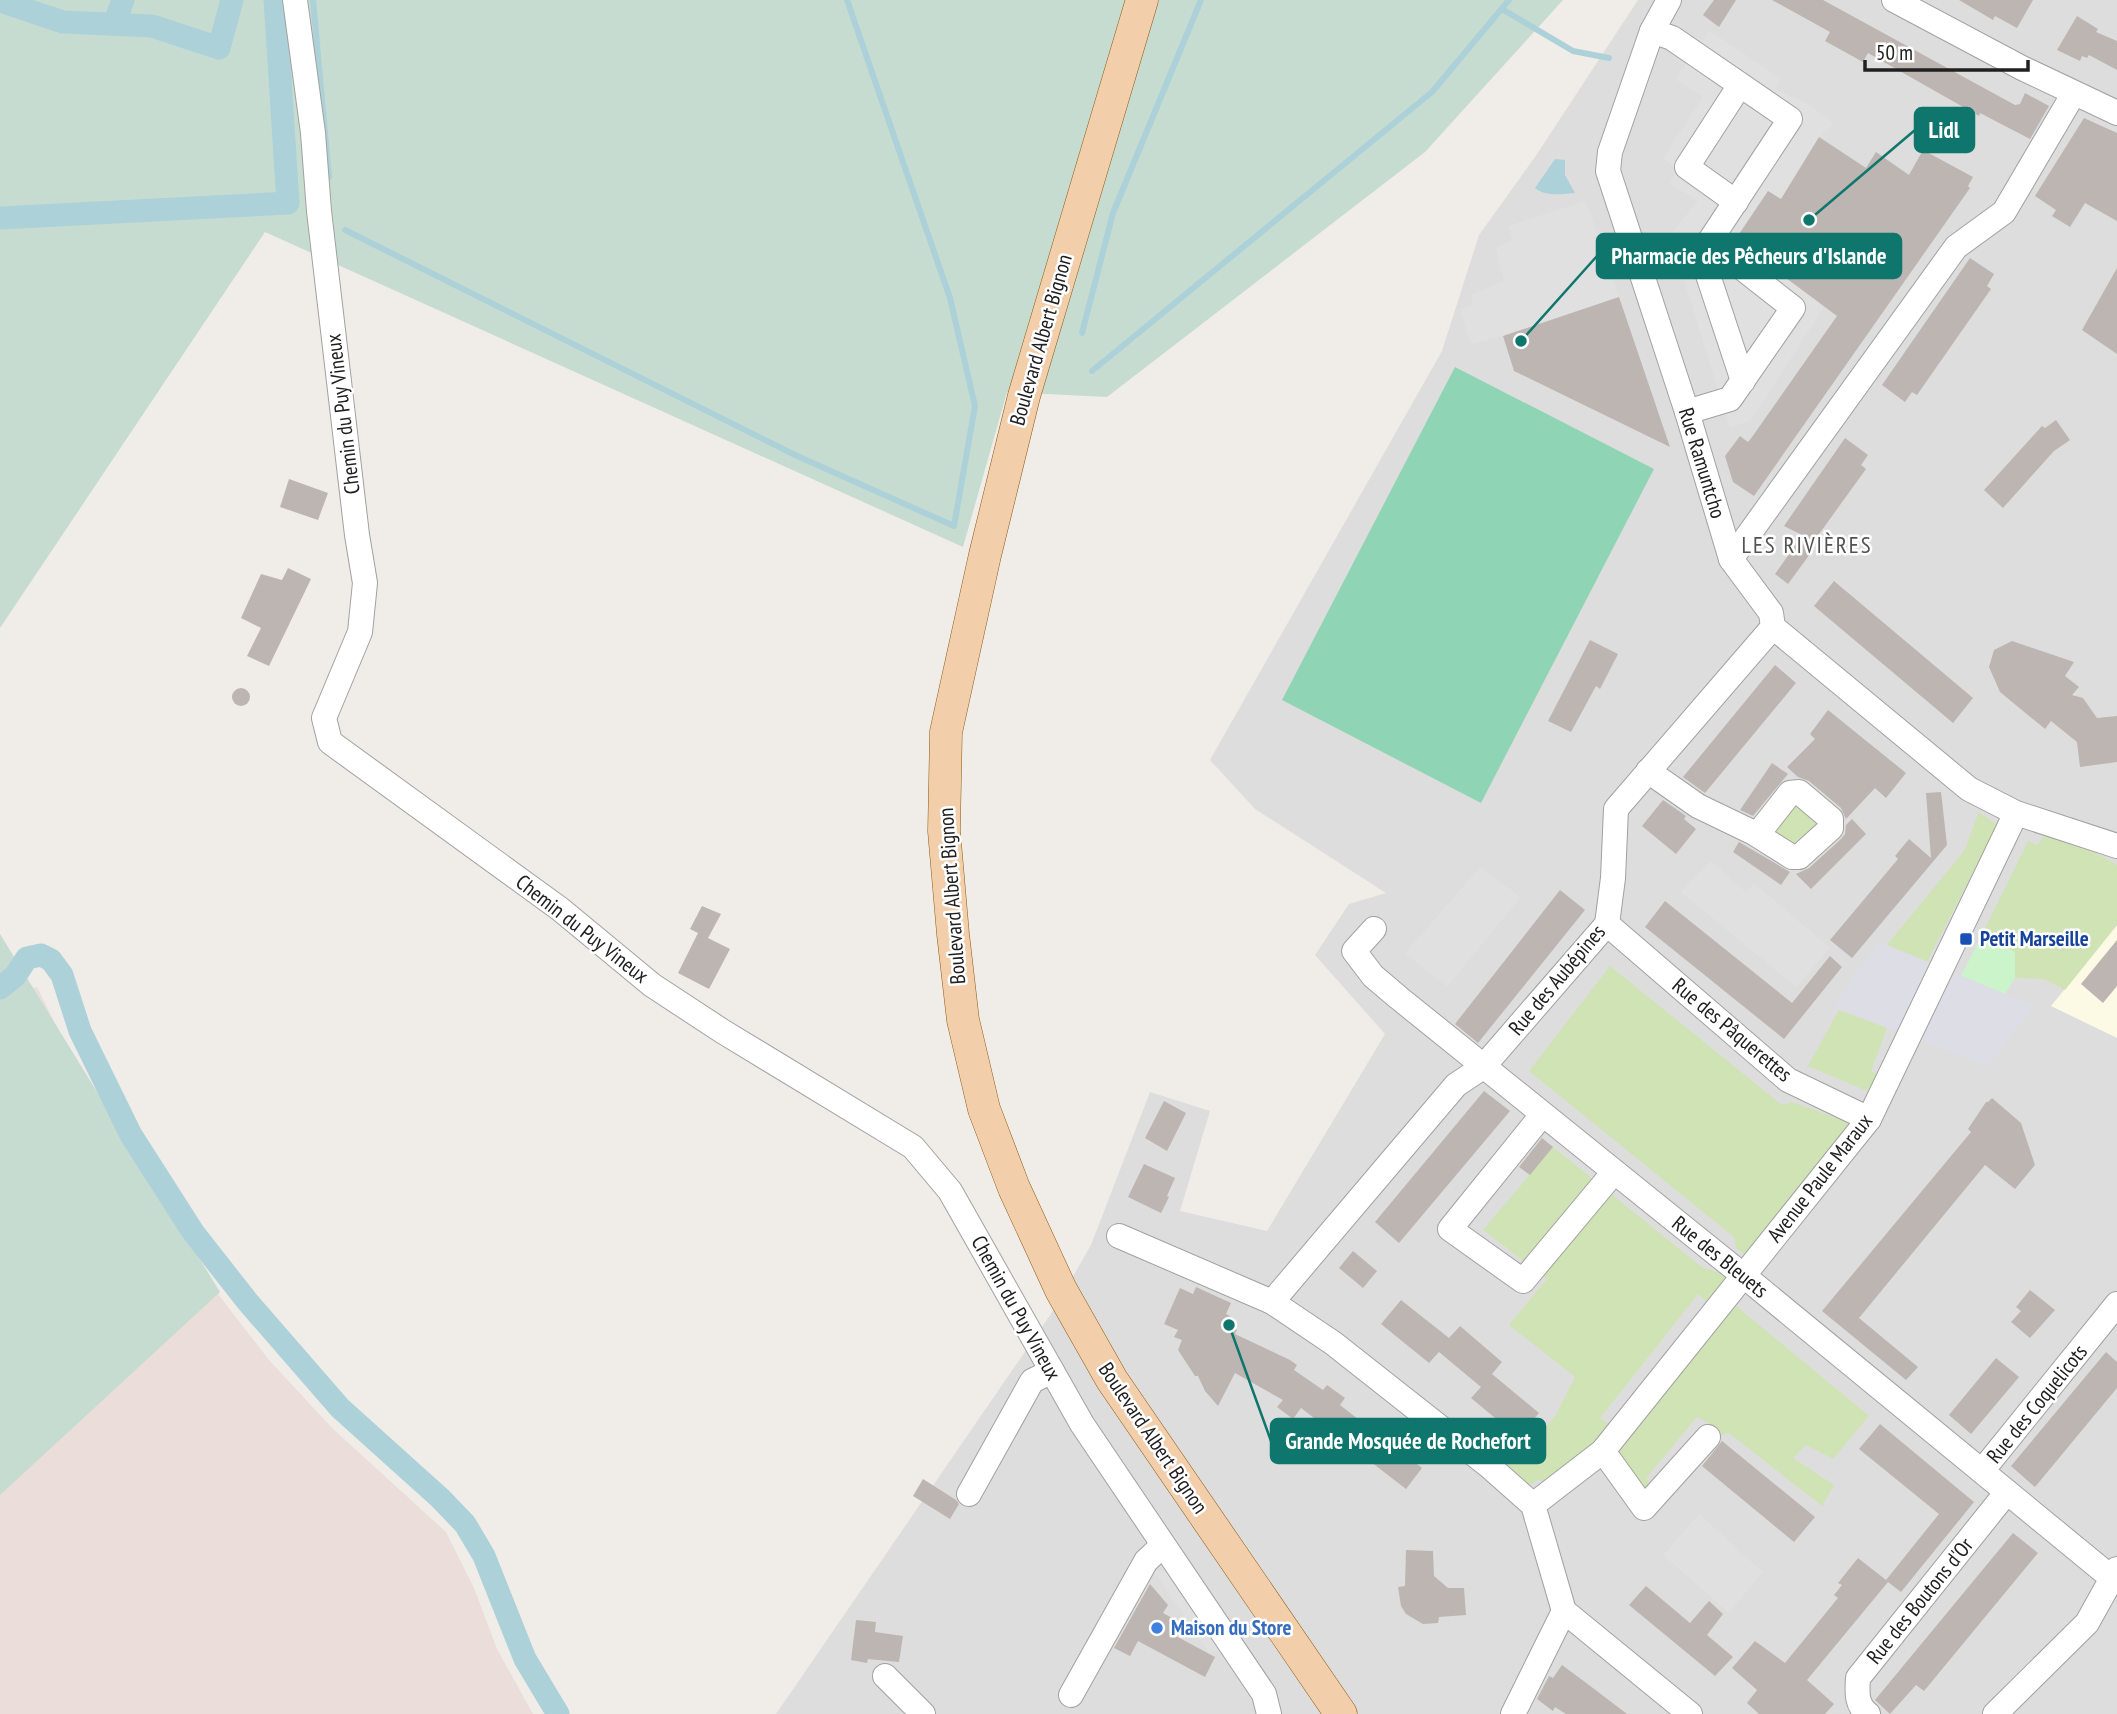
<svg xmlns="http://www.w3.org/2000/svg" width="2117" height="1714" viewBox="0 0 2117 1714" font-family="'PT Sans Narrow',sans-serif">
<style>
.residential{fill:#dedddd}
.education{fill:#fcfae5}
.military{fill:#ebddd9}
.grass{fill:#cfe3b4}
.wetland{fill:#c7dcd0}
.park{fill:#cbf4cb}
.pitch{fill:#8fd5b5}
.parking{fill:#e0e0e0}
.plaza{fill:#dcdde5}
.water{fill:#add1d8}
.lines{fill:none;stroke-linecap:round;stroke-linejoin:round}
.stream{stroke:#add1d8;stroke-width:6}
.canal{stroke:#add1d8;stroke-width:23}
.building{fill:#bdb5b1}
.minor-casing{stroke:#a1a1a1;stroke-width:26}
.major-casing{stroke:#8b5a11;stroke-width:33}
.minor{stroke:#fff;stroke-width:24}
.major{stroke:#f2ceab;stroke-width:32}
.transit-dot{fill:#1a4fb4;stroke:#fff;stroke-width:2.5}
.shop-dot{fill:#3f7fe0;stroke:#fff;stroke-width:2.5}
.labels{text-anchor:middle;stroke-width:5;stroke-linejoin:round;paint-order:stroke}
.street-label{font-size:21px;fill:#202020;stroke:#fff}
.transit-label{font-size:21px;font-weight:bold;fill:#164399;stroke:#fff;text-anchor:start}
.shop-label{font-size:21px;font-weight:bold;fill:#366cbe;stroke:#fff;text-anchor:start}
.neighbourhood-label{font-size:23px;letter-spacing:2px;fill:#535353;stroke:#fff}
.leader{fill:none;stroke:#0f766e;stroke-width:2.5}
.callout-dot{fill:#0f766e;stroke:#fff;stroke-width:2.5}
.callout{fill:#0f766e;stroke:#0f766e;stroke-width:2.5}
.callout-label{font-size:23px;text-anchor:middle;font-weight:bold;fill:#fff}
</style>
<rect width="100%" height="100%" fill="#f0ece8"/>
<path class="residential" d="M1638,0H2117V1714H776L1055,1308L1091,1245L1150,1092L1210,1111L1180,1211L1267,1231L1385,1034L1315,955L1349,904L1386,893L1255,809L1210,760L1442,351L1479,235L1535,157Z"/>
<path class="education" d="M2117,925V1038L2051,1006Z"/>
<path class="military" d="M37,987L125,1165L194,1263L269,1360L332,1428L446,1532L474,1588L497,1649L533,1714H0V1001Z"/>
<g class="grass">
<path d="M1797,804L1816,822L1815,827L1798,845C1787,844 1778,838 1776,827Z"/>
<path d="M1979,812L1997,825L1927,962L1887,945L1964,851Z"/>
<path d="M2045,834C2071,841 2094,851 2117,865V925L2065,990L2044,979L2015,978V952L1982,935L2028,841L2038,845Z"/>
<path d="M1610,966L1782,1105L1792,1102L1848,1122L1842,1153L1754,1262L1736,1248L1734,1237L1529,1071Z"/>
<path d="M1839,1010L1887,1028L1871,1071L1878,1074L1867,1091L1808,1066Z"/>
<path d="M1553,1147L1703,1268L1718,1272L1737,1284L1716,1311L1698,1294L1600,1418L1618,1431L1552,1490L1539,1479L1530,1485L1501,1464L1514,1458L1519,1443L1531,1445L1556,1415L1575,1377L1509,1325L1547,1279L1483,1230Z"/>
<path d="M1735,1305L1869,1416L1833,1459L1806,1445L1793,1458L1834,1485L1822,1506L1729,1433L1708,1437L1709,1423L1697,1417L1646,1478L1658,1493L1646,1491L1616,1449Z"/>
</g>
<g class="wetland">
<path d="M0,0H1563L1425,152L1107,397L1007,392L963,547L265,232L0,628Z"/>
<path d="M0,934L220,1292L0,1495Z"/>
</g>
<path class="park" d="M1982,935L2015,952V978L2005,994L1961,976Z"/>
<path class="pitch" d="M1455,367L1654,469L1481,803L1282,700Z"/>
<g class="parking">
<path d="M1710,31L1781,79L1775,90L1805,102L1834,123L1819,137L1781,199L1768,191L1736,240L1826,304L1751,420L1730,428L1670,235L1698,201L1670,184L1676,169L1663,158L1703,97L1675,79Z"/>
<path d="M1586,201L1619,297L1503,336L1471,344L1460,309L1473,305L1471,295L1504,281L1496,247L1513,240L1508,226Z"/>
<path d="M1711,861L1746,892L1754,883L1830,948L1796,987L1681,892Z"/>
<path d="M1480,867L1521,897L1447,987L1405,953Z"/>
<path d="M1699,1514L1763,1572L1729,1613L1663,1555Z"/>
<path d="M1178,1567L1233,1648L1209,1653L1154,1572Z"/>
</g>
<path class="plaza" d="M1880,942L2034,1006L1989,1067L1834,1007L1859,967Z"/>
<path class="water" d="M1555,159L1565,160V175L1575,193C1561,194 1546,197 1535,188Z"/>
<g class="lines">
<g class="stream">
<path d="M313,0L329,177"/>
<path d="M1502,9L1573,51L1609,58"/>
<path d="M345,230L795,455L954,526L975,406L950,298L847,0"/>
<path d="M1082,333L1113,213L1201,0"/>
<path d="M1092,371L1432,92L1509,0"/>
</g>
<g class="canal">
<path d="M0,1L63,22L152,26L219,48L232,0"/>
<path d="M114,24L123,0"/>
<path d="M0,218L288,203L275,0"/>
<path d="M0,988L15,976L27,958L41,955L51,960L62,975L80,1031L131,1135L193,1232L247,1301L340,1408L440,1498L465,1524L484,1556L525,1659L558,1714"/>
</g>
</g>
<g class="building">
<path d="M1714,0H1736L1719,27L1703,15Z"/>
<path d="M1772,0H1823L2015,105L2020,104L2025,93L2049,106L2030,139L1980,113L1979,116L1868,53L1863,62L1825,41L1830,32Z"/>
<path d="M1959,0H2033L2017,28L1995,16L1993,20Z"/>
<path d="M2077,16L2098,29L2096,32L2117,41V70L2089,55L2087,58L2082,56L2080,61L2057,50Z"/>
<path d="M2084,118L2117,133V221L2085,203L2070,227L2052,216L2056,210L2035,196Z"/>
<path d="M1819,137L1866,168L1876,152L1909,175L1923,150L1973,177L1968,186L1970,188L1754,496L1733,482L1725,456L1740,436L1748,442L1752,437L1837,316L1735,240L1768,191L1781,199Z"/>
<path d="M1970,258L1994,274L1987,286L1991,289L1917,395L1912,392L1905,402L1882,385Z"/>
<path d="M2117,268V354L2082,330Z"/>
<path d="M1619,297L1670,447L1514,371L1503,336Z"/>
<path d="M2056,420L2070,440L2054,451L2003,508L1984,490L2042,426L2045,428Z"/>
<path d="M1845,438L1868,455L1861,465L1866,469L1814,541L1784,526Z"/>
<path d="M289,479L328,493L318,520L280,507Z"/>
<path d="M1799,540L1813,550L1788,584L1775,574Z"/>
<path d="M288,568L311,579L269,666L247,656L261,628L241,618L261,574L282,580Z"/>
<path d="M1834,581L1973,698L1953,723L1814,606Z"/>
<path d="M1590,640L1618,654L1600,689L1596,686L1571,732L1548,721Z"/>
<path d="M2012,641L2074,662L2065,676L2079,687L2072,695L2083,698L2097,718L2117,716V762L2080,767L2077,742L2051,721L2045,729L2000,692L1989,667L1994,650Z"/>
<path d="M1775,665L1796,683L1705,793L1683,777Z"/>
<circle cx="241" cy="697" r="9"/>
<path d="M1828,710L1906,773L1886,798L1875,788L1846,819L1841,808L1809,781L1798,777L1787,767L1815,739L1810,734Z"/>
<path d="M1772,763L1788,774L1753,816L1740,810Z"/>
<path d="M1941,792L1947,845L1852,958L1830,940L1898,859L1895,856L1909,839L1931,858L1926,793Z"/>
<path d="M1663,800L1686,816L1684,819L1696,829L1676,854L1642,826Z"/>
<path d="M1852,819L1866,834L1811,889L1796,874L1809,868L1841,839L1845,834L1846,825Z"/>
<path d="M1739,842L1790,872L1781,885L1733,852Z"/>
<path d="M1560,890L1585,910L1478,1043L1455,1024Z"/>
<path d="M1665,901L1792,1003L1830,956L1842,967L1784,1039L1645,927Z"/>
<path d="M702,906L721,914L708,938L730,949L709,989L678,973L698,933L690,929Z"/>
<path d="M2117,940V986L2103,1003L2081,984Z"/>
<path d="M1484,1091L1510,1111L1399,1243L1375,1222Z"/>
<path d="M1992,1098L2021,1123L2035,1165L2015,1189L1985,1165L1859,1318L1918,1367L1906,1380L1822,1311L1971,1132L1968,1129L1986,1102H1988Z"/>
<path d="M1164,1101L1186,1113L1167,1151L1145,1138Z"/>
<path d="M1542,1138L1553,1147L1530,1175L1519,1167Z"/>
<path d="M1144,1164L1175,1178L1167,1196L1169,1197L1161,1213L1128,1197Z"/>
<path d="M1353,1251L1377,1271L1363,1288L1339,1268Z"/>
<path d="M1196,1287L1231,1303L1226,1314L1235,1319L1232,1327L1237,1330L1235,1334L1290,1360L1297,1365L1294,1370L1323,1390L1327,1385L1345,1398L1340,1405L1371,1429L1376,1422L1394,1436L1389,1443L1422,1468L1406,1489L1301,1408L1293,1419L1277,1407L1283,1400L1235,1373L1218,1406L1205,1391L1198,1376H1195L1178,1350L1182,1340L1174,1337L1178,1330L1164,1324L1180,1288L1193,1294Z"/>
<path d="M2030,1290L2055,1310L2030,1338L2011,1322L2021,1311L2016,1307Z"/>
<path d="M1401,1300L1449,1338L1460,1326L1502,1362L1492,1374L1539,1413L1518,1437L1471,1398L1481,1387L1439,1352L1429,1363L1381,1324Z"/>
<path d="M2106,1352L2117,1362V1388L2035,1487L2011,1466Z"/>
<path d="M1996,1358L2019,1377L1971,1434L1949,1415Z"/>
<path d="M1880,1424L1974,1502L1901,1592L1888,1582L1807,1680L1834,1704L1825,1714H1759L1747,1703L1757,1690L1732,1668L1755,1641L1785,1663L1838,1598L1834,1595L1842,1585L1838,1583L1858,1558L1886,1580L1939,1514L1859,1449Z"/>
<path d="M1722,1441L1815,1517L1794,1542L1702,1466Z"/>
<path d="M923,1479L956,1500L959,1504L950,1519L913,1496Z"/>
<path d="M2013,1533L2038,1553L1924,1691L1916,1685L1890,1714L1875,1700Z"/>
<path d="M1406,1550L1433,1551L1434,1576L1448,1588H1464L1466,1615L1439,1617L1438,1623L1423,1624L1406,1614L1401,1606L1398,1587L1405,1586Z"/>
<path d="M1150,1584L1168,1605L1163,1613L1181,1623L1174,1635L1215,1657L1205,1677L1138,1641L1130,1656L1114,1648Z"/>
<path d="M1646,1586L1690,1623L1709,1601L1723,1614L1707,1635L1733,1657L1715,1676L1629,1605Z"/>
<path d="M856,1620L876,1622L875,1632L903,1636L899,1662L868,1659L867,1663L851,1660Z"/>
<path d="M1562,1665L1585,1682L1627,1714H1566L1555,1707L1553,1711L1537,1699L1549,1676L1553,1678Z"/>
</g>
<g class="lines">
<g class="minor-casing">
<g id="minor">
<path d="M295,0L313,133L319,211L357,535L365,583L360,632L324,718L330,742L560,909L652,985L722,1031L913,1147L950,1191L1082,1424L1264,1694L1269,1714"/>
<path d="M1669,0L1652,31L1610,152L1608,171L1687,412L1731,559L1771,613L1773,627L1969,789L2016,813L2117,846"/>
<path d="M1894,0L2022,68L2117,113"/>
<path d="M1652,31L1672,38L1790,119L1709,242L1793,308L1730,399L1687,412"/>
<path d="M1736,202L1687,167L1740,85"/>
<path d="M1709,242L1702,257L1743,381"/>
<path d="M1731,559L1956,247L2004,212L2074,93"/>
<path d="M1648,771L1698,806L1754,833L1792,857H1799L1831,828V819L1799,792L1790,793L1757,835"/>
<path d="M1607,924L1788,1080L1869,1119"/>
<path d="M1374,929L1354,951L1373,976L1399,998L1744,1276L2113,1579"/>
<path d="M1542,1115L1450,1229L1523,1281L1614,1172"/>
<path d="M1119,1236L1272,1302L1333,1343L1489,1466L1533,1505L1564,1611L1690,1714"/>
<path d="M1272,1302L1456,1085L1483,1067L1607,924L1613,878L1616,809L1773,627"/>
<path d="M1603,1451L1644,1508L1708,1437"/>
<path d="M1982,1471L2117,1304"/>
<path d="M969,1494L1032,1381L1052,1371"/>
<path d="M1533,1505L1603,1451L1869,1119L2016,813"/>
<path d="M885,1676L923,1714"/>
<path d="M1071,1695L1146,1561L1163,1545"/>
<path d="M1513,1714L1564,1611"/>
<path d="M1868,1714C1856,1705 1857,1692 1858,1678L2007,1492"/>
<path d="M1995,1714L2087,1623L2117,1569"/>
</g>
</g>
<g class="major-casing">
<path id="major" d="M1142,0L1024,396L985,555L946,732L944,831L953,934L963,1020L984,1109L1014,1188L1061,1290L1112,1380L1341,1714"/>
</g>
<use href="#minor" class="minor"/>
<use href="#major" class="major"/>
</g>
<rect class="transit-dot" x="1959" y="932" width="14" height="14" rx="3.5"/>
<circle class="shop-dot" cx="1157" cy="1628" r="7"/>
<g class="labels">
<g class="street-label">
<text transform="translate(1041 340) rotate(-74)" y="7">Boulevard Albert Bignon</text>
<text transform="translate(343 414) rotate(-97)" y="7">Chemin du Puy Vineux</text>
<text transform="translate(1702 463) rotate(73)" y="7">Rue Ramuntcho</text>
<text transform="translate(952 896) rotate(-94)" y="7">Boulevard Albert Bignon</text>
<text transform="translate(582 929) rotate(38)" y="7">Chemin du Puy Vineux</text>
<text transform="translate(1557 980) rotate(-50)" y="7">Rue des Aubépines</text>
<text transform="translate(1732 1030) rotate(40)" y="7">Rue des Pâquerettes</text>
<text transform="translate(1820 1178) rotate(-52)" y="7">Avenue Paule Maraux</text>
<text transform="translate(1720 1257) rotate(39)" y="7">Rue des Bleuets</text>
<text transform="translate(1016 1308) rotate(61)" y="7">Chemin du Puy Vineux</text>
<text transform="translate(2037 1404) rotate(-51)" y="7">Rue des Coquelicots</text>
<text transform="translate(1153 1438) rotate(56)" y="7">Boulevard Albert Bignon</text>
<text transform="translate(1920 1601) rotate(-51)" y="7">Rue des Boutons d'Or</text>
</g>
<g class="transit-label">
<text x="1980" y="946">Petit Marseille</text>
</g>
<g class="shop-label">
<text x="1171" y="1635">Maison du Store</text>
</g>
<g class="neighbourhood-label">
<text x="1807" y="553">LES RIVIÈRES</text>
</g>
</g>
<path class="leader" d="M1809 220L1915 130M1521 341L1597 256M1229 1325L1271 1441"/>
<g class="callout-dot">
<circle cx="1809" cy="220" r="7"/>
<circle cx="1521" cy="341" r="7"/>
<circle cx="1229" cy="1325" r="7"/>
</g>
<g class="callout">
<rect x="1915" y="108" width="59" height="44" rx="7"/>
<rect x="1597" y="234" width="304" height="44" rx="7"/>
<rect x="1271" y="1419" width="274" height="44" rx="7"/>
</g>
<g class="callout-label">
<text x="1944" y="138">Lidl</text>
<text x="1749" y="264">Pharmacie des Pêcheurs d'Islande</text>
<text x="1408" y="1449">Grande Mosquée de Rochefort</text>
</g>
<path d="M1865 60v10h163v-10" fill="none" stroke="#202020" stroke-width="3.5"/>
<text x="1876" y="60" font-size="21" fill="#202020" stroke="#ffffff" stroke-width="5" paint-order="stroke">50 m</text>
</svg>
